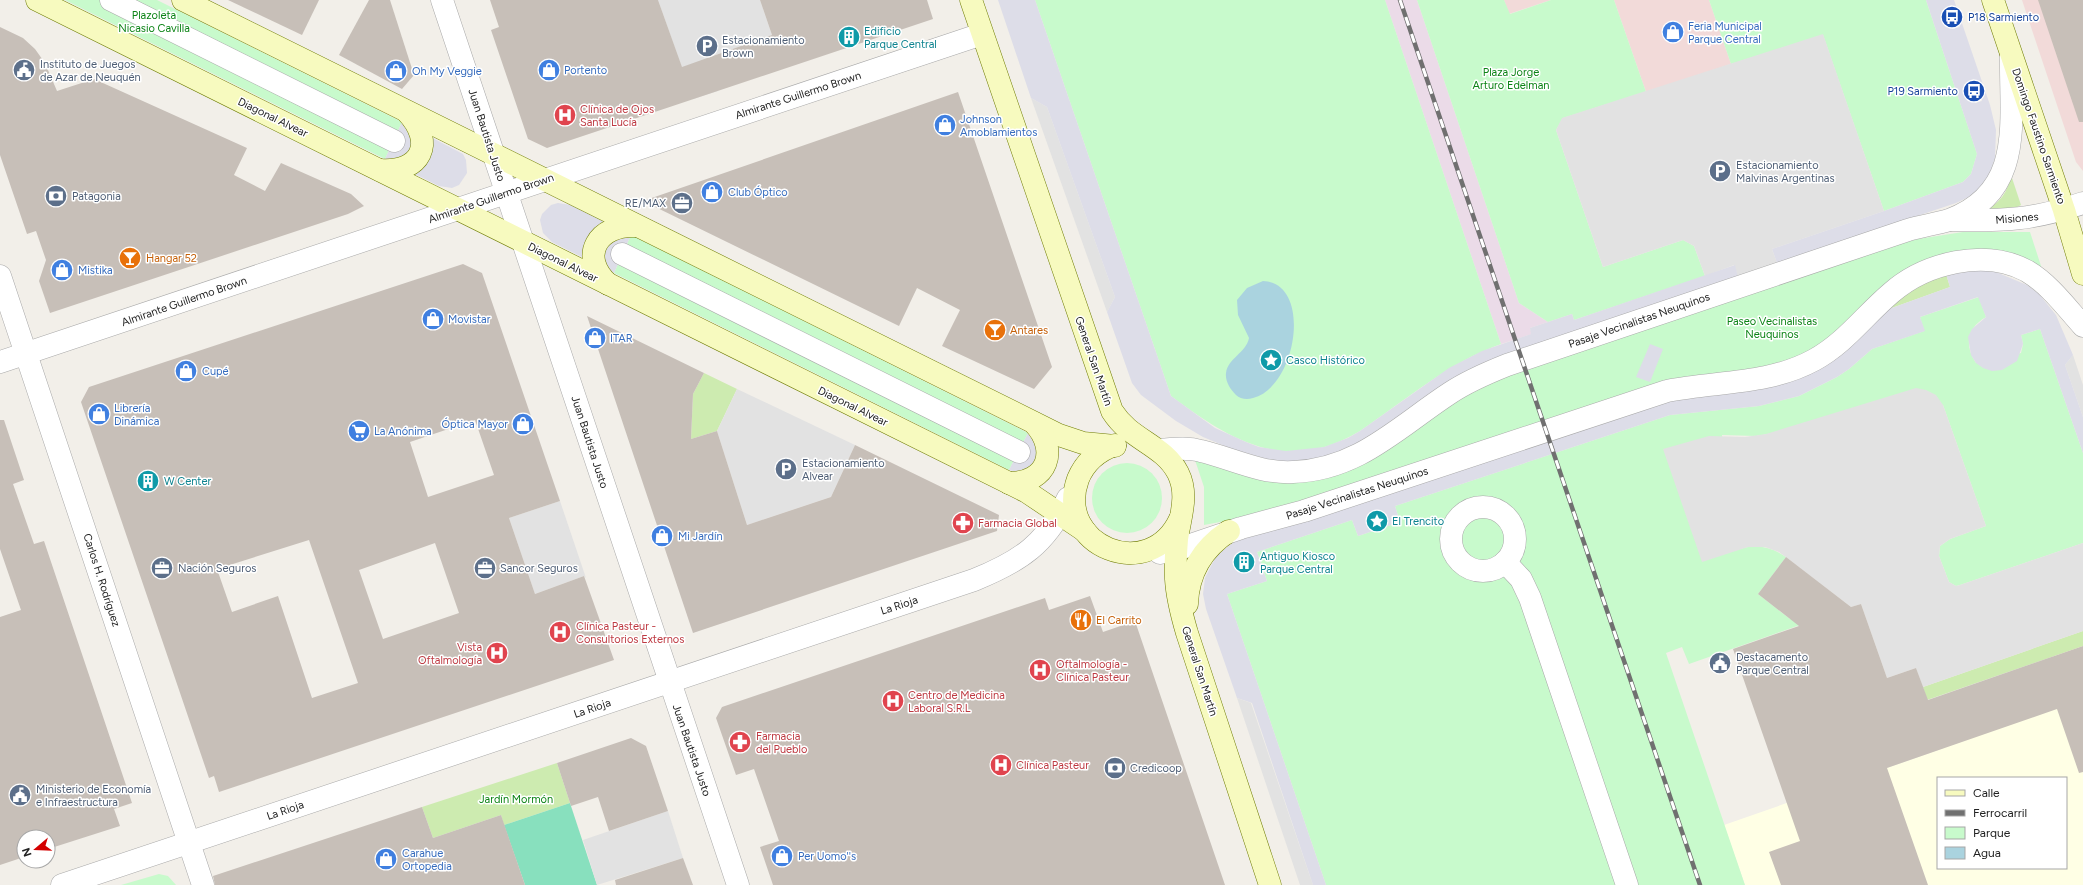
<svg xmlns="http://www.w3.org/2000/svg" width="2083" height="885" viewBox="0 0 2083 885" font-family="Figtree,sans-serif">
<style>
.commercial{fill:#f2dad9}
.industrial{fill:#ebdbe8}
.education{fill:#ffffe5;fill-rule:evenodd}
.grass{fill:#cdebb0}
.park{fill:#c8facc}
.pitch{fill:#88e0be}
.parking{fill:#e2e2e2}
.plaza{fill:#dddde8;fill-rule:evenodd}
.water{fill:#aad3df}
.building{fill:#c7bfb8;fill-rule:evenodd}
.lines{fill:none;stroke-linecap:round;stroke-linejoin:round}
.street-casing{stroke:#a9a9a9;stroke-width:23}
.secondary-casing{stroke:#707d05;stroke-width:23}
.street{stroke:#fff;stroke-width:22}
.secondary{stroke:#f7fabf;stroke-width:22}
.rail-casing{stroke:#707070;stroke-width:4.5}
.rail{stroke:#fff;stroke-width:3;stroke-dasharray:9;stroke-linecap:butt}
.labels{text-anchor:middle;stroke-width:3;stroke-linejoin:round;paint-order:stroke}
.park-label{font-size:11px;fill:#0c8416;stroke:#fff}
.transit-label{font-size:11px;fill:#164399;stroke:#fff;text-anchor:start}
.shop-label{font-size:11px;fill:#366cbe;stroke:#fff;text-anchor:start}
.culture-label{font-size:11px;fill:#0d838f;stroke:#fff;text-anchor:start}
.service-label{font-size:11px;fill:#4e5e75;stroke:#fff;text-anchor:start}
.street-label{font-size:11px;fill:#222;stroke:#fff}
.health-label{font-size:11px;fill:#be3a42;stroke:#fff;text-anchor:start}
.food-label{font-size:11px;fill:#c56008;stroke:#fff;text-anchor:start}
</style>
<rect width="100%" height="100%" fill="#f2efe9"/>
<g class="commercial">
<path d="M1504,0H1551L1509,14Z"/>
<path d="M1614,0H1709L1731,64L1646,92Z"/>
<path d="M2022,0H2083V171L2076,162Z"/>
</g>
<path class="industrial" d="M1385,0H1417L1519,303L1548,322L1530,328L1532,334L1501,344Z"/>
<path class="education" d="M2083,631V885H1745L1724,825L1944,748ZM1938,778H2066V868H1938Z"/>
<g class="grass">
<path d="M2011,175L2021,205L2013,209L1984,212C1999,203 2008,193 2011,175Z"/>
<path d="M1946,274L1950,287L1889,309L1914,287Z"/>
<path d="M704,373L737,389L717,431L691,439L693,394Z"/>
<path d="M2083,631V646L1927,700L1923,687Z"/>
<path d="M557,763L570,803L504,825L501,815L433,838L422,807Z"/>
</g>
<g class="park">
<path d="M65,0H157L402,122L385,159Z"/>
<path d="M1035,0H1385L1501,344C1448,363 1407,399 1360,431C1287,475 1231,441 1171,396Z"/>
<path d="M1417,0H1504L1510,14L1551,0H1614L1646,92L1563,118L1556,130L1603,267L1683,240L1694,246L1705,276L1574,320L1572,314L1548,322L1519,303Z"/>
<path d="M1709,0H1926L1977,154L1971,174L1963,182L1884,211L1823,35L1731,64Z"/>
<path d="M1963,232H2030L2042,269L1984,251L1843,329L1804,355L1258,515L1204,525V487L1195,460L1251,474L1442,410L1484,384L1896,245L1918,239Z"/>
<path d="M631,235L1028,433L1009,470L614,273Z"/>
<path d="M1979,297L1986,317C1967,328 1964,345 1976,363L2021,353L2023,344L2021,335L2040,329L2083,453V543L1960,585L1956,586L1949,582L1939,556L1940,546L1950,539L1986,526L1943,405L1756,436L1722,435L1740,549C1758,544 1771,547 1786,557L1758,594L1790,619H1817L1689,664L1682,647L1666,653L1745,885H1326L1227,594L1267,581L1257,552L1352,520L1358,536L1400,522L1395,506L1670,415L1759,406L1799,396L1837,377L1849,369L1872,349L1924,331L1920,317Z"/>
<circle cx="1127" cy="498" r="35"/>
<path d="M159,874L168,876L176,885H121Z"/>
</g>
<path class="pitch" d="M570,803L597,885H525L504,825Z"/>
<g class="parking">
<path d="M658,0H760L772,35L707,58L718,91L693,99Z"/>
<path d="M1823,34L1884,211L1772,249L1777,263L1738,277L1734,265L1705,276L1694,246L1683,240L1603,267L1556,130L1562,118Z"/>
<path d="M1031,98L1047,107L1115,297L1107,312Z"/>
<path d="M2073,355L2083,385V417L2065,365Z"/>
<path d="M1916,388L1926,390L1936,395L1943,405L1986,526L1950,539L1940,546L1939,556L1949,582L1956,586L1960,585L2083,543V631L1923,687L1916,668L1887,678L1861,604L1851,607L1779,552L1765,547H1748L1702,562L1663,449L1709,436L1745,437L1766,434Z"/>
<path d="M737,389L855,445L831,497L747,525L717,431Z"/>
<path d="M560,501L586,578L584,576L535,594L509,518Z"/>
<path d="M1237,698L1251,703L1313,885H1300Z"/>
<path d="M668,811L683,858L597,885L583,840Z"/>
</g>
<g class="plaza">
<path d="M998,0H1035L1171,396L1215,428L1246,442L1259,447L1286,451L1324,447L1348,438L1360,431L1449,368L1482,351L1531,334L1530,328L1572,314L1574,320L1735,265L1738,277L1578,331L1349,450L1307,461L1277,462L1232,449L1203,437L1176,421L1141,395L1132,383L1107,312L1115,297L1047,107L1031,98Z"/>
<path d="M1926,0H1954L1990,105L1996,130L1995,158L1988,179L1975,194L1956,203L1777,263L1772,249L1884,211L1963,182L1971,174L1977,154ZM1952,5L1960,27L1952,29L1945,8ZM1974,79L1982,101L1975,103L1967,82Z"/>
<path d="M402,122L463,154L466,160L467,173L459,185L452,188L439,186L385,159Z"/>
<path d="M558,203L571,205L631,235L614,273L552,242L543,233L540,220L542,214L551,205Z"/>
<path d="M1979,270L1996,272L2027,285L2039,294L2056,315L2073,355L2065,365L2083,417V453L2040,329L2021,335L2023,344L2017,361L2002,370L1992,371L1983,368L1976,363L1971,355L1968,337L1972,329L1986,317L1978,297L1920,317L1925,331L1872,349L1849,369L1837,377L1799,396L1759,406L1670,415L1395,506L1400,522L1358,536L1352,520L1257,552L1267,581L1227,594L1326,885H1313L1252,703L1237,698L1206,609L1203,594L1205,578L1216,556L1236,540L1665,401L1738,391L1889,309L1950,287L1946,274Z"/>
<path d="M1650,344L1663,349L1650,382L1636,377Z"/>
<path d="M1028,433L1038,444L1036,464L1018,472L1009,470Z"/>
</g>
<path class="water" d="M1263,281C1313,283 1297,387 1253,398C1247,400 1240,399 1236,395C1230,389 1225,381 1226,373C1228,358 1246,353 1249,338L1238,315L1237,300L1247,288Z"/>
<g class="building">
<path d="M228,0H319L302,35Z"/>
<path d="M369,0H390L414,75L402,89L339,55Z"/>
<path d="M490,0H658L682,67L772,35L760,0H927L933,19L547,148L528,139L491,30L499,27Z"/>
<path d="M2038,0H2083V122H2079Z"/>
<path d="M0,27L23,38L35,49L45,63L57,91L94,79L247,148L234,175L265,191L281,163L351,194L364,206L348,214L50,313L39,281L46,260L36,231L27,234L0,155Z"/>
<path d="M958,92L1052,367L1034,389L942,346L960,310L917,288L899,326L643,201Z"/>
<path d="M463,264L482,273L560,501L509,518L535,594L584,576L614,660L219,792L214,776L209,778L81,402L89,387ZM475,420L494,475L428,497L410,442ZM309,540L358,683L312,698L278,596L232,612L217,569ZM435,543L459,613L383,639L359,570Z"/>
<path d="M587,316L704,373L693,394L691,439L717,431L747,525L831,497L855,445L999,515L997,531L693,633Z"/>
<path d="M0,420H4L24,480L13,484L34,544L44,541L132,803L114,809L120,826L48,849V837H24V857L0,865V617L21,610L0,549Z"/>
<path d="M1786,557L1851,607L1861,604L1887,678L1916,668L1928,700L2083,646V772L2079,773L2057,709L1887,768L1928,885H1781L1769,852L1800,841L1733,649L1799,626L1758,594Z"/>
<path d="M1090,596L1103,632L1135,621L1225,885H773L760,847L779,841L754,769L736,775L716,718L722,707L1045,598L1049,610Z"/>
<path d="M631,738L646,746L668,811L609,831L598,797L571,806L557,763Z"/>
<path d="M422,807L433,838L501,815L525,885H215L213,876Z"/>
<path d="M683,858L693,885H616L615,880Z"/>
</g>
<g class="lines">
<g class="street-casing">
<g id="street">
<path d="M111,0L394,141"/>
<path d="M442,0L738,885"/>
<path d="M1952,220C2003,221 2034,220 2083,203"/>
<path d="M622,254L1019,452"/>
<path d="M0,276L203,885"/>
<path d="M0,362L982,34"/>
<path d="M1159,450C1173,449 1187,447 1201,451C1231,458 1261,474 1293,472C1358,470 1398,427 1450,393C1468,381 1487,373 1507,365L1908,230C1921,226 1936,224 1949,220C2025,192 2010,122 2011,56"/>
<circle cx="1483" cy="539" r="32"/>
<path d="M1160,553L1176,550L1241,528L1304,511L1667,391C1716,381 1768,385 1814,360C1845,343 1864,316 1891,293C1925,263 1985,248 2027,271C2049,284 2066,307 2083,326"/>
<path d="M1505,562L1521,579L1530,598L1627,885"/>
<path d="M62,885L974,580C1021,561 1046,544 1068,498"/>
</g>
</g>
<g class="secondary-casing">
<g id="secondary">
<path d="M37,0L1027,492L1085,531"/>
<path d="M183,0L1059,435L1083,443L1115,446"/>
<path d="M971,0L1112,411C1131,441 1163,444 1178,473C1189,495 1180,517 1177,539C1176,552 1175,566 1176,579C1177,597 1182,616 1187,633L1270,885"/>
<path d="M1993,0L2064,210L2083,274"/>
<path d="M380,170C421,173 436,143 407,112"/>
<path d="M608,284C578,256 598,224 636,226"/>
<path d="M1115,445C1098,451 1085,462 1078,479C1054,546 1150,585 1180,519"/>
<path d="M1009,483C1048,483 1059,450 1034,423"/>
<path d="M1187,604C1188,572 1203,548 1229,531"/>
</g>
</g>
<use href="#street" class="street"/>
<use href="#secondary" class="secondary"/>
<g class="rail-casing">
<path id="rail" d="M1400,0L1700,885"/>
</g>
<use href="#rail" class="rail"/>
</g>
<defs>
<g id="bus-disc" transform="scale(1.15)"><circle r="9.5" fill="#1a4fb4" stroke="#fff"/><path d="M-5-6H5V4H4V6H2V4H-2V6H-4V4H-5ZM-3.5-4V0h7V-4ZM-3.5 1.2v1.5H-2V1.2ZM2 1.2v1.5H3.5V1.2Z" fill="#fff"/></g>
<g id="shop-disc" transform="scale(1.15)"><circle r="9.5" fill="#3f7fe0" stroke="#fff"/><path d="M-5-2.5h2.3a2.7 3.5 0 0 1 5.4 0H5L5.5 6h-11ZM-1.5-2.5h3a1.5 2.3 0 0 0-3 0Z" fill="#fff"/></g>
<g id="building-disc" transform="scale(1.15)"><circle r="9.5" fill="#0f9aa8" stroke="#fff"/><path d="M-4-6H4V6H1V3H-1V6H-4ZM-2.5-4.3h1.7v1.8h-1.7ZM.8-4.3h1.7v1.8H.8ZM-2.5-1h1.7V.8h-1.7ZM.8-1h1.7V.8H.8Z" fill="#fff"/></g>
<g id="parking-disc" transform="scale(1.15)"><circle r="9.5" fill="#5c6f8a" stroke="#fff"/><path d="M-3.5-5.5H1a3.5 3.5 0 0 1 0 7H-1V5.5H-3.5ZM-1-3.4V-.6H.8a1.4 1.4 0 0 0 0-2.8Z" fill="#fff"/></g>
<g id="civic-disc" transform="scale(1.15)"><circle r="9.5" fill="#5c6f8a" stroke="#fff"/><path d="M-.6-6.5H3V-4.5H.6V-3L4-1V1h2V6H-6V1h2V-1L-.6-3ZM-1.2 2.5V6h2.4V2.5Z" fill="#fff"/></g>
<g id="hospital-disc" transform="scale(1.15)"><circle r="9.5" fill="#e0444e" stroke="#fff"/><path d="M-5-5h3v3.5h4V-5h3V5h-3V1.5h-4V5h-3Z" fill="#fff"/></g>
<g id="bank-disc" transform="scale(1.15)"><circle r="9.5" fill="#5c6f8a" stroke="#fff"/><path d="M-6-4H6V4H-6ZM0-2.3a2.3 2.3 0 1 0 0 4.6a2.3 2.3 0 1 0 0-4.6Z" fill="#fff"/></g>
<g id="office-disc" transform="scale(1.15)"><circle r="9.5" fill="#5c6f8a" stroke="#fff"/><path d="M-6-3h4V-5.5h4V-3h4V5H-6ZM-1-4.5V-3h2v-1.5ZM-6 0V1H6V0Z" fill="#fff"/></g>
<g id="bar-disc" transform="scale(1.15)"><circle r="9.5" fill="#e8710a" stroke="#fff"/><path d="M-6-5H6L.8 .8V4.5H3.5V6h-7V4.5H-.8V.8Z" fill="#fff"/></g>
<g id="sight-disc" transform="scale(1.15)"><circle r="9.5" fill="#0f9aa8" stroke="#fff"/><path d="M0-6L1.8-2.2L6-1.7L2.9 1.2L3.7 5.4L0 3.3L-3.7 5.4L-2.9 1.2L-6-1.7L-1.8-2.2Z" fill="#fff"/></g>
<g id="supermarket-disc" transform="scale(1.15)"><circle r="9.5" fill="#3f7fe0" stroke="#fff"/><path d="M-6-5.5h2.5l.6 2H6L4.5 2H-2.5L-4.4-4H-6ZM-1.5 3.2a1.3 1.3 0 1 0 .1 0ZM3 3.2a1.3 1.3 0 1 0 .1 0Z" fill="#fff"/></g>
<g id="pharmacy-disc" transform="scale(1.15)"><circle r="9.5" fill="#e0444e" stroke="#fff"/><path d="M-2-6h4v4h4v4h-4v4h-4v-4h-4v-4h4Z" fill="#fff"/></g>
<g id="restaurant-disc" transform="scale(1.15)"><circle r="9.5" fill="#e8710a" stroke="#fff"/><path d="M-5-6h1v4h1v-4h1v4h1v-4h1v5L-1.5 .5V6h-2V.5L-5-1ZM5-6V6H3V1.5H1.5Q1.5-4 5-6Z" fill="#fff"/></g>
</defs>
<g fill-rule="evenodd">
<use href="#bus-disc" x="1952" y="17"/>
<use href="#shop-disc" x="1673" y="32"/>
<use href="#building-disc" x="849" y="37"/>
<use href="#parking-disc" x="707" y="46"/>
<use href="#civic-disc" x="24" y="70"/>
<use href="#shop-disc" x="549" y="70"/>
<use href="#shop-disc" x="396" y="71"/>
<use href="#bus-disc" x="1974" y="91"/>
<use href="#hospital-disc" x="565" y="115"/>
<use href="#shop-disc" x="945" y="125"/>
<use href="#parking-disc" x="1720" y="171"/>
<use href="#shop-disc" x="712" y="192"/>
<use href="#bank-disc" x="56" y="196"/>
<use href="#office-disc" x="682" y="203"/>
<use href="#bar-disc" x="130" y="258"/>
<use href="#shop-disc" x="62" y="270"/>
<use href="#shop-disc" x="433" y="319"/>
<use href="#bar-disc" x="995" y="330"/>
<use href="#shop-disc" x="595" y="338"/>
<use href="#sight-disc" x="1271" y="360"/>
<use href="#shop-disc" x="186" y="371"/>
<use href="#shop-disc" x="99" y="414"/>
<use href="#shop-disc" x="523" y="424"/>
<use href="#supermarket-disc" x="359" y="431"/>
<use href="#parking-disc" x="786" y="469"/>
<use href="#building-disc" x="148" y="481"/>
<use href="#sight-disc" x="1377" y="521"/>
<use href="#pharmacy-disc" x="963" y="523"/>
<use href="#shop-disc" x="662" y="536"/>
<use href="#building-disc" x="1244" y="562"/>
<use href="#office-disc" x="162" y="568"/>
<use href="#office-disc" x="485" y="568"/>
<use href="#restaurant-disc" x="1081" y="620"/>
<use href="#hospital-disc" x="560" y="632"/>
<use href="#hospital-disc" x="497" y="653"/>
<use href="#civic-disc" x="1720" y="663"/>
<use href="#hospital-disc" x="1040" y="670"/>
<use href="#hospital-disc" x="893" y="701"/>
<use href="#pharmacy-disc" x="740" y="742"/>
<use href="#hospital-disc" x="1001" y="765"/>
<use href="#bank-disc" x="1115" y="768"/>
<use href="#civic-disc" x="20" y="795"/>
<use href="#shop-disc" x="782" y="856"/>
<use href="#shop-disc" x="386" y="859"/>
</g>
<g class="labels">
<g class="park-label">
<text x="154" y="19">Plazoleta<tspan x="154" dy="13">Nicasio Cavilla</tspan></text>
<text x="1511" y="76">Plaza Jorge<tspan x="1511" dy="13">Arturo Edelman</tspan></text>
<text x="1772" y="325">Paseo Vecinalistas<tspan x="1772" dy="13">Neuquinos</tspan></text>
<text x="516" y="803">Jardín Mormón</text>
</g>
<g class="transit-label">
<text x="1968" y="21">P18 Sarmiento</text>
<text x="1958" y="95" text-anchor="end">P19 Sarmiento</text>
</g>
<g class="shop-label">
<text x="1688" y="30">Feria Municipal<tspan x="1688" dy="13">Parque Central</tspan></text>
<text x="564" y="74">Portento</text>
<text x="412" y="75">Oh My Veggie</text>
<text x="960" y="123">Johnson<tspan x="960" dy="13">Amoblamientos</tspan></text>
<text x="728" y="196">Club Óptico</text>
<text x="78" y="274">Mistika</text>
<text x="448" y="323">Movistar</text>
<text x="610" y="342">ITAR</text>
<text x="202" y="375">Cupé</text>
<text x="114" y="412">Librería<tspan x="114" dy="13">Dinámica</tspan></text>
<text x="508" y="428" text-anchor="end">Óptica Mayor</text>
<text x="374" y="435">La Anónima</text>
<text x="678" y="540">Mi Jardín</text>
<text x="402" y="857">Carahue<tspan x="402" dy="13">Ortopedia</tspan></text>
<text x="798" y="860">Per Uomo''s</text>
</g>
<g class="culture-label">
<text x="864" y="35">Edificio<tspan x="864" dy="13">Parque Central</tspan></text>
<text x="1286" y="364">Casco Histórico</text>
<text x="164" y="485">W Center</text>
<text x="1392" y="525">El Trencito</text>
<text x="1260" y="560">Antiguo Kiosco<tspan x="1260" dy="13">Parque Central</tspan></text>
</g>
<g class="service-label">
<text x="722" y="44">Estacionamiento<tspan x="722" dy="13">Brown</tspan></text>
<text x="40" y="68">Instituto de Juegos<tspan x="40" dy="13">de Azar de Neuquén</tspan></text>
<text x="1736" y="169">Estacionamiento<tspan x="1736" dy="13">Malvinas Argentinas</tspan></text>
<text x="72" y="200">Patagonia</text>
<text x="666" y="207" text-anchor="end">RE/MAX</text>
<text x="802" y="467">Estacionamiento<tspan x="802" dy="13">Alvear</tspan></text>
<text x="178" y="572">Nación Seguros</text>
<text x="500" y="572">Sancor Seguros</text>
<text x="1736" y="661">Destacamento<tspan x="1736" dy="13">Parque Central</tspan></text>
<text x="1130" y="772">Credicoop</text>
<text x="36" y="793">Ministerio de Economía<tspan x="36" dy="13">e Infraestructura</tspan></text>
</g>
<g class="street-label">
<text transform="translate(798 95) rotate(-18)" y="4">Almirante Guillermo Brown</text>
<text transform="translate(273 117) rotate(26)" y="4">Diagonal Alvear</text>
<text transform="translate(487 135) rotate(72)" y="4">Juan Bautista Justo</text>
<text transform="translate(2039 136) rotate(71)" y="4">Domingo Faustino Sarmiento</text>
<text transform="translate(491 198) rotate(-19)" y="4">Almirante Guillermo Brown</text>
<text transform="translate(2017 218) rotate(-5)" y="4">Misiones</text>
<text transform="translate(563 262) rotate(26)" y="4">Diagonal Alvear</text>
<text transform="translate(184 301) rotate(-19)" y="4">Almirante Guillermo Brown</text>
<text transform="translate(1639 320) rotate(-19)" y="4">Pasaje Vecinalistas Neuquinos</text>
<text transform="translate(1094 361) rotate(71)" y="4">General San Martín</text>
<text transform="translate(853 406) rotate(26)" y="4">Diagonal Alvear</text>
<text transform="translate(590 442) rotate(72)" y="4">Juan Bautista Justo</text>
<text transform="translate(1357 493) rotate(-18)" y="4">Pasaje Vecinalistas Neuquinos</text>
<text transform="translate(102 580) rotate(72)" y="4">Carlos H. Rodríguez</text>
<text transform="translate(899 605) rotate(-18)" y="4">La Rioja</text>
<text transform="translate(1200 671) rotate(72)" y="4">General San Martín</text>
<text transform="translate(592 708) rotate(-19)" y="4">La Rioja</text>
<text transform="translate(692 750) rotate(71)" y="4">Juan Bautista Justo</text>
<text transform="translate(285 810) rotate(-19)" y="4">La Rioja</text>
</g>
<g class="health-label">
<text x="580" y="113">Clínica de Ojos<tspan x="580" dy="13">Santa Lucía</tspan></text>
<text x="978" y="527">Farmacia Global</text>
<text x="576" y="630">Clínica Pasteur -<tspan x="576" dy="13">Consultorios Externos</tspan></text>
<text x="482" y="651" text-anchor="end">Vista<tspan x="482" dy="13">Oftalmología</tspan></text>
<text x="1056" y="668">Oftalmología -<tspan x="1056" dy="13">Clínica Pasteur</tspan></text>
<text x="908" y="699">Centro de Medicina<tspan x="908" dy="13">Laboral S.R.L</tspan></text>
<text x="756" y="740">Farmacia<tspan x="756" dy="13">del Pueblo</tspan></text>
<text x="1016" y="769">Clínica Pasteur</text>
</g>
<g class="food-label">
<text x="146" y="262">Hangar 52</text>
<text x="1010" y="334">Antares</text>
<text x="1096" y="624">El Carrito</text>
</g>
</g>
<rect x="1937" y="777" width="130" height="92" fill="#ffffff" stroke="#a7a7a7"/>
<rect x="1945" y="790" width="20" height="6" fill="#f7fabf" stroke="#a7a7a7"/>
<text x="1973" y="797" font-size="12" fill="#222222">Calle</text>
<rect x="1945" y="810" width="20" height="6" fill="#707070" stroke="#a7a7a7"/>
<text x="1973" y="817" font-size="12" fill="#222222">Ferrocarril</text>
<rect x="1945" y="827" width="20" height="12" fill="#c8facc" stroke="#a7a7a7"/>
<text x="1973" y="837" font-size="12" fill="#222222">Parque</text>
<rect x="1945" y="847" width="20" height="12" fill="#aad3df" stroke="#a7a7a7"/>
<text x="1973" y="857" font-size="12" fill="#222222">Agua</text>
<g transform="translate(36 849) rotate(251)"><circle r="19" fill="#ffffff" stroke="#a7a7a7"/>
<path d="M0-3L7 15L0 10L-7 15Z" fill="#d40000"/>
<text y="-6" font-size="11" font-weight="bold" text-anchor="middle" fill="#222222">N</text>
</g>
</svg>
